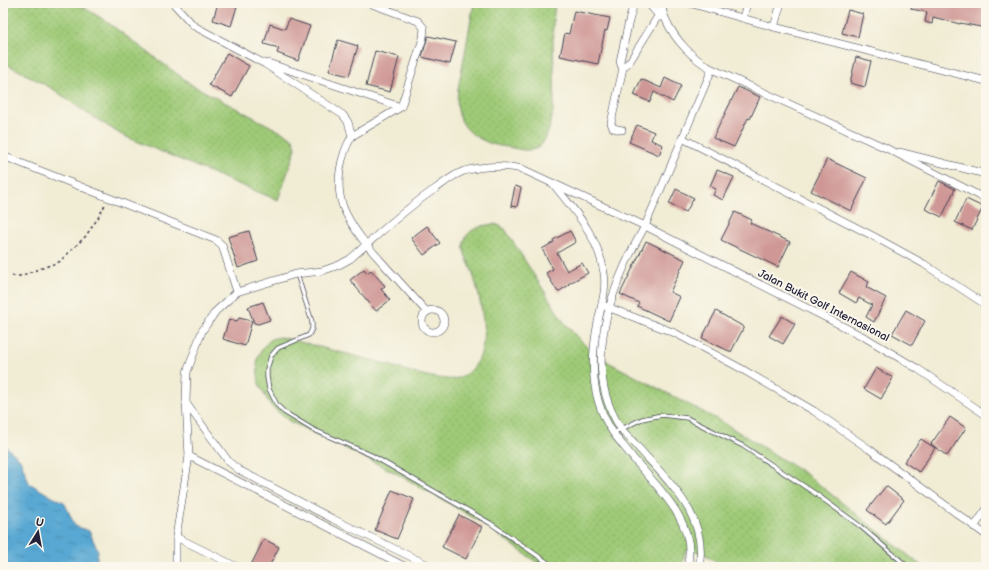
<svg xmlns="http://www.w3.org/2000/svg" width="989" height="570" viewBox="0 0 989 570" font-family="'Balsamiq Sans',sans-serif">
<style>
.grass{fill:url(#grass-dots);stroke:#607659}
.water{fill:url(#water-ripples);stroke:#3d6587}
.building{fill:#cf9896}
.lines{fill:none;stroke-linecap:round;stroke-linejoin:round}
.lane-casing{stroke:#414052;stroke-width:5}
.street-casing{stroke:#414052;stroke-width:8}
.path{stroke:#414052;stroke-width:1.5;stroke-dasharray:3 3;stroke-linecap:butt}
.lane{stroke:#fff;stroke-width:3.5}
.street{stroke:#fff;stroke-width:7}
.labels{text-anchor:middle;stroke-width:4;stroke-linejoin:round;paint-order:stroke}
.street-label{font-size:11px;fill:#22223b;stroke:#fbf7ec}
</style>
<defs>
<pattern id="grass-dots" width="8" height="8" patternUnits="userSpaceOnUse"><rect width="8" height="8" fill="#9fca77"/><path d="M2 2h.1M6 6h.1" fill="none" stroke="#89ad68" stroke-width="1.8" stroke-linecap="round"/></pattern>
<pattern id="water-ripples" width="26" height="14" patternUnits="userSpaceOnUse"><rect width="26" height="14" fill="#58a8d3"/><path d="M2 4q2-2 4 0t4 0M15 11q2-2 4 0t4 0" fill="none" stroke="#4888ac"/></pattern>
</defs>
<rect width="100%" height="100%" fill="#fbf7ec"/>
<filter id="ink" filterUnits="userSpaceOnUse"><feTurbulence type="fractalNoise" baseFrequency=".025" numOctaves="2"/><feDisplacementMap in="SourceGraphic" scale="8" xChannelSelector="R" yChannelSelector="G"/><feConvolveMatrix kernelMatrix="1 2 1 2 8 2 1 2 1" color-interpolation-filters="sRGB"/></filter>
<filter id="wash" filterUnits="userSpaceOnUse"><feTurbulence type="fractalNoise" baseFrequency=".012" numOctaves="4" result="noise"/><feDisplacementMap in="SourceGraphic" scale="16" xChannelSelector="R" yChannelSelector="G"/><feGaussianBlur stdDeviation="0.9" result="paint"/><feColorMatrix in="noise" values="0 0 0 0 0 0 0 0 0 0 0 0 0 0 0 0 0 1.4 0 .05"/><feComposite in="paint" operator="in"/></filter>
<g filter="url(#wash)">
<rect width="100%" height="100%" fill="#f1ecd4"/>
<g class="grass">
<path d="M3,3H76L103,19L192,85L289,136L293,139L296,148L278,200L228,180L122,135L82,110L53,89L3,62Z"/>
<path d="M474,3H555C554,15 552,27 553,39C553,69 560,118 542,144C535,154 518,149 508,147C497,146 487,143 477,137C448,119 458,90 463,63C467,43 470,23 474,3Z"/>
<path d="M493,224L498,225L505,229L563,321L577,337L589,349L608,362L724,423L807,475L923,567H724C714,561 697,545 685,553L681,567H543L484,524L443,500L394,472L289,421L272,407L265,396L259,384L257,364L258,357L263,347L271,339L280,337L288,339C318,347 349,354 379,362C402,369 423,377 447,379C452,380 460,378 464,375C496,359 481,300 473,274C470,263 460,250 465,239C468,229 484,225 493,224Z"/>
</g>
<path class="water" d="M3,444L20,459L29,483L54,498L64,502L75,526L89,531L98,551L96,567H3Z"/>
<g id="blocks">
<g class="building">
<path d="M218,3H238L231,26L213,20Z"/>
<path d="M912,3H961L981,8V9L986,11V28L960,23V24L933,17L932,24L925,22L927,12L911,9Z"/>
<path d="M848,10L863,14L858,37L842,33Z"/>
<path d="M574,11L610,18L607,31L605,30L598,64L560,56L565,33L569,34Z"/>
<path d="M289,19L310,26L298,61L277,53L279,48L264,44L270,24L285,29Z"/>
<path d="M428,36L456,42L450,64L422,57Z"/>
<path d="M338,40L358,46L349,76L329,71Z"/>
<path d="M375,51L399,57L390,92L366,86Z"/>
<path d="M227,53L249,66L232,97L209,85Z"/>
<path d="M856,57L871,61L865,87L850,83Z"/>
<path d="M665,78L681,86L673,102L654,92L650,102L634,95L641,79L661,88Z"/>
<path d="M738,87L760,97L750,119L748,118L734,147L713,138Z"/>
<path d="M637,125L654,132L651,140L663,145L659,155L629,142Z"/>
<path d="M827,159L867,178L851,211L811,191Z"/>
<path d="M717,170L734,177L723,200L713,195L716,189L710,186Z"/>
<path d="M939,181L955,189L942,217L925,209Z"/>
<path d="M515,186L521,188L517,207L511,206Z"/>
<path d="M676,189L694,198L686,212L669,204Z"/>
<path d="M966,199L983,207L972,230L955,222Z"/>
<path d="M735,212L752,220L750,223L790,242L778,267L721,240Z"/>
<path d="M427,226L440,243L424,255L411,238Z"/>
<path d="M249,231L258,261L238,268L228,237Z"/>
<path d="M570,231L576,242L557,253L567,271L582,263L588,273L568,284L569,285L558,292L546,273L553,269L542,249L554,242L553,240Z"/>
<path d="M646,241L685,260L670,292L680,297L669,321L637,306L639,303L620,294Z"/>
<path d="M364,269L367,273L371,270L385,286L381,289L390,300L376,311L350,280Z"/>
<path d="M851,272L869,282L866,287L886,298L874,322L866,317L872,305L859,298L856,303L839,293Z"/>
<path d="M263,302L270,320L258,324L254,323L248,307Z"/>
<path d="M906,310L925,321L912,345L892,334Z"/>
<path d="M716,311L744,327L731,352L702,338Z"/>
<path d="M782,316L795,324L783,344L769,336Z"/>
<path d="M239,318L252,321L245,346L223,339L229,319L237,321Z"/>
<path d="M876,368L893,378L881,399L864,389Z"/>
<path d="M950,417L966,428L947,456L931,444Z"/>
<path d="M921,439L935,448L919,472L904,462Z"/>
<path d="M886,486L904,500L886,524L867,510Z"/>
<path d="M392,490L414,499L397,539L375,530Z"/>
<path d="M459,515L482,527L466,559L442,547Z"/>
<path d="M264,539L279,547L269,567H255L251,565Z"/>
</g>
</g>
</g>
<g filter="url(#ink)">
<use href="#blocks" fill-opacity="0" stroke="#414052" stroke-width="1"/>
<g class="lines">
<g class="lane-casing">
<g id="lane">
<path d="M297,274L312,322V329L309,335L278,348L271,356L267,369V377L269,389L277,405L284,412L312,429L371,455L490,523L554,567"/>
<path d="M613,433L642,419L662,415L687,418L743,446L816,494L860,526L908,567"/>
</g>
</g>
<g class="street-casing">
<g id="street">
<path d="M173,3L194,26L265,64L343,115L348,122L352,136"/>
<path d="M369,3L418,21L424,28L423,38L401,107L352,136C340,156 335,184 343,207C353,231 371,250 388,269C401,283 414,298 427,312"/>
<path d="M634,3L629,21L620,61L621,65L623,68L630,61L663,8"/>
<path d="M648,3L660,17"/>
<path d="M659,3C663,9 663,14 666,20C675,40 693,59 712,69L645,226C612,284 580,365 620,427C625,434 631,439 636,445C667,481 709,515 699,567"/>
<path d="M689,3L774,27L986,81"/>
<path d="M743,18L747,3"/>
<path d="M774,27L781,3"/>
<path d="M268,63L401,107"/>
<path d="M712,69L886,148L986,199"/>
<path d="M622,130L613,128L611,123L623,68"/>
<path d="M682,138L873,236L924,264L986,305"/>
<path d="M899,152L986,174"/>
<path d="M3,156L216,240L222,245L237,292"/>
<path d="M554,185C576,212 599,238 604,273C607,291 600,309 597,327C590,364 592,403 614,434C620,442 627,450 633,458C657,487 699,524 687,567"/>
<path d="M602,305L675,333L740,368L814,411L869,449L986,535"/>
<circle cx="433" cy="321" r="11"/>
<path d="M186,403L229,462L239,470L333,519L432,567"/>
<path d="M189,456L406,567"/>
<path d="M974,527L986,510"/>
<path d="M176,537L237,567"/>
<path d="M176,567V537L189,456L186,403L187,372L202,331L216,311L237,292L296,274L322,271L339,265L350,259C379,234 406,208 438,187C446,181 455,174 464,171C483,166 503,165 522,169L645,226L866,338L918,369L986,415"/>
</g>
</g>
<path class="path" d="M12,276H20L59,262L85,237L98,218L105,205"/>
<use href="#lane" class="lane"/>
<use href="#street" class="street"/>
</g>
</g>
<g class="labels">
<g class="street-label">
<text transform="translate(824 305) rotate(27)" y="4">Jalan Bukit Golf Internasional</text>
</g>
</g>
<rect width="989" height="570" fill="none" stroke="#fbf7ec" stroke-width="16"/>
<g transform="translate(38 532) rotate(11)" stroke="#fbf7ec" stroke-width="3" paint-order="stroke">
<path d="M0-3L7 15L0 10L-7 15Z" fill="#22223b"/>
<text y="-6" font-size="11" font-weight="bold" text-anchor="middle" fill="#22223b">U</text>
</g>
</svg>
